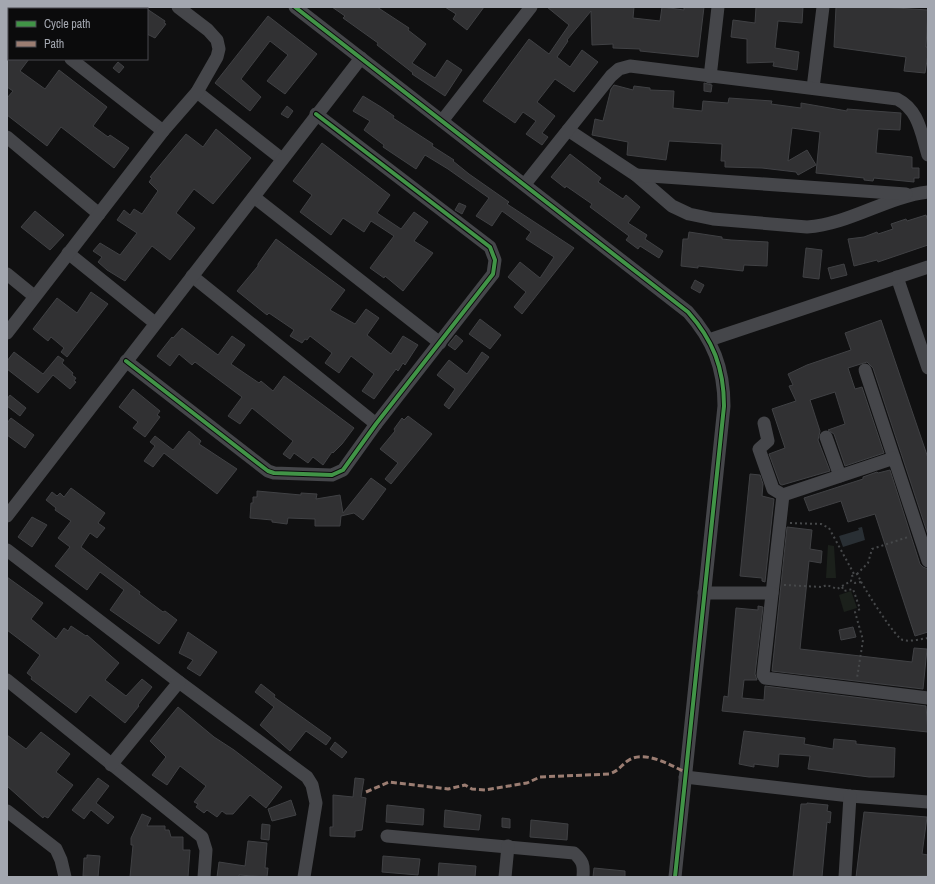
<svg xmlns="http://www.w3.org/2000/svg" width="935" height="884" viewBox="0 0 935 884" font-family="'Archivo Narrow',sans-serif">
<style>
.green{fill:#1b201b}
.water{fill:#292f34}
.building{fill:#313133;stroke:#404144}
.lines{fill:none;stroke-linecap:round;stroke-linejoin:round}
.path{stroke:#46484a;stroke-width:2;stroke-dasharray:2 3;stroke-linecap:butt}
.minor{stroke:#45464a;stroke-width:13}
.quiet{stroke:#9b7d72;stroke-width:3;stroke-dasharray:6 3;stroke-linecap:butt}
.cycleway-casing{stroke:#0b0b0c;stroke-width:6}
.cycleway{stroke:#419447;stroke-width:4}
</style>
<rect width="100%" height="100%" fill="#101011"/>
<g class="green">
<path d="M828,545L834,546L836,578H826Z"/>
<path d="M851,591L857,608L844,612L839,595Z"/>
</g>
<path class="water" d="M862,527L865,540L843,547L839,536L859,530L858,528Z"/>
<g class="building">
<path d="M332,7H377L409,28L408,30L426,44L412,63L435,78L447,60L462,70L445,96L412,74L413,73L377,45L378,43L343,18L345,16Z"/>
<path d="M445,7H484L467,30L453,19L456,14Z"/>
<path d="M547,7H634L633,18L660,21L662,7L684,10V7H704L698,57L640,51V49L613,48V44L592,45L591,11L567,40L568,41L557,57L570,67L582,50L598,62L574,92L555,79L537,102L555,116L542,133L548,137L542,145L526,134L536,121L523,112L515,123L483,101L529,39L549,54L569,25Z"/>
<path d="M756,7H803L802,23L778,21L775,48L799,52L797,70L773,66L774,62L747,63V39L731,37L733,20L755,23Z"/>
<path d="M836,7H879L928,10L926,47H928V54L925,73L904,71L906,57L834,47Z"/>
<path d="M147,9L165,21L164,23L166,24L155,38L147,34Z"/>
<path d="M268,16L317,54L285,94L267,81L288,55L270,41L241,79L261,97L250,111L215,83Z"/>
<path d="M7,59H29L20,71L45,89L59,70L107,107L93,126L108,137L110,135L129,148L114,168L61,127L47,146L7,115V98L13,91L7,87Z"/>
<path d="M118,62L124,67L119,73L113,68Z"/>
<path d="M704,83L712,85L711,92L704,91Z"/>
<path d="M614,85L633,90L634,86L650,88V90L674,91L673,108L702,111L703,101L728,103L729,98L772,101L771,104L801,108V103L847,111V109L901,113L900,130L878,129L876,153L912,157V168H919V178H914V182L874,178L873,181L864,180V178L816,173L820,132L792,128L788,161L807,150L816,165L798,175L796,172L762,168L725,167V161H721L722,144L669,141L666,160L627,155L628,142L592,135L595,119L603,121L611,89Z"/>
<path d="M363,96L381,107L394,116L393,118L433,144L432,146L454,160L453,161L469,174L509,202L507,204L574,248L522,314L514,307L526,292L508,277L520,262L540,278L554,257L526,239L531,232L502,211L492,226L476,216L489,198L448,169L425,155L416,169L383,147L384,145L364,130L370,121L353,111Z"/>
<path d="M287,106L293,111L288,118L281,114Z"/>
<path d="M216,129L251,158L213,204L194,189L176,213L195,228L170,260L152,246L125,281L107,270L98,262L102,257L93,251L100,243L120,255L137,233L117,220L124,210L130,215L134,209L142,214L158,191L149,182L152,178L150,177L186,134L203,147Z"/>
<path d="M322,143L390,195L377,213L401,229L414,212L428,222L414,241L433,253L403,291L385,276L384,278L370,268L394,236L371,221L364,232L343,218L331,235L300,212L312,195L293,181Z"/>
<path d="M570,154L601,178L598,182L623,199L626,195L640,207L628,223L647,235L645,239L663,251L659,258L640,246L638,249L626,240L629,236L590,207L592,204L566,186L565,188L551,177Z"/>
<path d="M459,203L466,206L462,214L455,210Z"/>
<path d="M35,211L64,235L50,250L21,227Z"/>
<path d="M926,215L928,221V245L878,262L877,260L854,266L848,239L864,237L877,232L878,234L893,229L891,224L906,219L907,221Z"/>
<path d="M689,232L722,237V239L731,240L768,242L767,266L744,265L743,271L698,266V268L681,266L683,239H688Z"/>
<path d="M276,239L345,290L330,310L355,324L366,309L379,318L367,335L391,354L403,336L418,345L405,365L403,363L398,371L396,369L374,399L362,391L374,374L351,356L339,373L325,363L332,353L310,336L307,340L305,339L302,343L290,336L294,330L269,313L267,315L237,291L258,266V264Z"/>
<path d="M806,248L822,250L819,279L803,277Z"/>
<path d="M844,264L847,275L831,279L828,268Z"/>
<path d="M695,280L704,285L700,293L691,288Z"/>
<path d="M91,292L108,304L67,357L61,352L64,348L51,337L48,341L33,329L57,298L77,313Z"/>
<path d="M480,319L501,335L490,349L469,334Z"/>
<path d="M881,320L928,458V535L873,368L867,362L848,368L855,389L862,387L884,453L845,466L834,434L828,430L845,424L835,392L810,400L820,431L818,440L830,471L782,485L780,484L769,454L785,448L772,409L796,401L789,386L793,385L788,374L807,365L851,350L845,333Z"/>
<path d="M182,328L218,355L232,336L245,345L231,364L259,383L261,381L273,391L284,376L354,428L342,444L333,453L332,452L323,465L313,457L308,463L294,453L290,459L283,454L293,441L252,408L240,424L228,416L242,397L195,362L192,365L179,354L170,366L157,356L172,337L173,338Z"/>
<path d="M456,335L463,341L455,350L448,345Z"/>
<path d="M14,352L43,374L58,356L64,360L62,363L73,373L72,375L76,378L74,381L76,382L70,389L53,375L38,393L7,369V361Z"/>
<path d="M482,352L489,357L449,409L444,405L455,389L437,375L449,360L467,374Z"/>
<path d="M133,389L160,411L157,415L160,417L145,437L133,428L138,422L119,407Z"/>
<path d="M10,395L26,408L20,416L7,406V399Z"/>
<path d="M408,416L432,434L391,484L385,479L398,463L380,449L395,431L394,429L402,418L404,420Z"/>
<path d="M11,418L34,435L25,448L7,435V423Z"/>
<path d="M189,431L201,441L199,444L237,469L217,494L164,453L153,467L144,461L155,446L150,442L155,436L173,450Z"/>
<path d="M890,470L920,564L923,567L928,569V632L915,636L875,514L848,522L841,501L809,511L804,498L863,479V477L877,472L878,473Z"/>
<path d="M750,474L760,475L763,484L762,496L774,499L765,582L762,581V578L740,576Z"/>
<path d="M371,478L386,489L363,520L354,513L341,516L340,526H315V519L288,518L287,524L272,522V520L250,518L251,503H253V497H257V491L301,495V493L317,494L316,499L340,495L343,513Z"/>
<path d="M71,488L105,513L98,523L105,528L97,538L90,533L81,547L140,592L139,594L163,612L165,611L177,620L159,644L110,610L124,590L100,572L87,590L55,566L70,547L58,538L71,521L55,510L56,508L46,500L52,492L57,496L60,493L64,497Z"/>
<path d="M32,517L47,525L32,547L18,537Z"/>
<path d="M787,527L812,530L810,549L822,551L821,563L809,561L800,649L912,662L914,648L927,649L923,689L772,671Z"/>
<path d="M7,577L43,603L31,619L56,639L64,628L68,631L71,626L86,636L87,635L119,663L105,680L126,696L142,679L152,687L138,705L139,706L125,723L90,695L76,713L31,679L32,677L27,673L40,655L7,630Z"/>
<path d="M758,606L763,607L755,674L757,680H744L742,698L764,700L765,686L926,706L928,732L722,711L724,696L728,697L736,608L758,610Z"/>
<path d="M853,627L856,637L841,640L839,630Z"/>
<path d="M188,632L217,652L200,676L187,668L193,660L179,653Z"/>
<path d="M261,684L275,695L274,697L331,738L326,745L306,731L290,751L260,725L274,707L255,692Z"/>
<path d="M178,707L214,737L234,750L282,787L266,808L250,795L233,814H226L222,811L217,817L207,810L204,813L196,807L198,804L194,802L206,786L180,766L167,785L152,775L166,757L150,741Z"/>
<path d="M744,731L805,738L804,744L833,749L834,739L856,741V744L895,748L894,777H869L808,769L810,756L779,754L778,767L754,764V767L739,764Z"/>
<path d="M41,732L70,754L56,772L73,785L48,818L44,816L43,818L36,812L7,786V735L26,749Z"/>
<path d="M335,742L347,752L342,758L330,749Z"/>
<path d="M98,778L109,786L96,803L114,817L108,824L91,810L84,819L72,810Z"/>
<path d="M355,778L364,779L361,797L366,798L362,830L355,831V837L330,836V827H333V795L353,797Z"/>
<path d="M291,800L296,815L272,821L268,809Z"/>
<path d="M807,803L828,805L827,811L831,812L830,823L827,822L822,877H793L801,804H807Z"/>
<path d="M387,805L424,809L423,825L386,822Z"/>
<path d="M445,810L481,815L479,830L444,827Z"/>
<path d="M864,812L927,817L922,854L928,855V876L856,877Z"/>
<path d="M142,814L151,818L147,826H165V830H169L171,837H183V850H190L188,877H130L133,845H131V838Z"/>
<path d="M502,818L510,819V828L502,827Z"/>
<path d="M531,820L568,824L567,840L530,837Z"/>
<path d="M262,824L270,825L269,840L261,839Z"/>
<path d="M248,841L267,843L265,868H268L267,877L239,875V877H217L219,862L245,866Z"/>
<path d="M87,855L100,856L98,877L83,876L84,858H87Z"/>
<path d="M383,856L420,859L418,875L382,872Z"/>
<path d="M439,863L476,866L475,877H438Z"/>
<path d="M594,868L625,871V877H593Z"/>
</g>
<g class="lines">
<g class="path">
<path d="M790,523L821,524L829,528L854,574"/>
<path d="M857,574L868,563L872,549L908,537"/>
<path d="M861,582L855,583L851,581L852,576L857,574C860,578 860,581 863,585C868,594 896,639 903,640C911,642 920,639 928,638"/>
<path d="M784,585L822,587L827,585L837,589L851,581"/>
<path d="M842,587L844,591L853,589L860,609L855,612L863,640L857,678"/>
</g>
<g class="minor">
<path d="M295,7L688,312C713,340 724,368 724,406L675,877"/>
<path d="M7,8L9,10"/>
<path d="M71,59L163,131"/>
<path d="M710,77L718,7"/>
<path d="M813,88L823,7"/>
<path d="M197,92L282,159"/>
<path d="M442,121L531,7"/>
<path d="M568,130L636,175L672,206L689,214L713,219L807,227C850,224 886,197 928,192"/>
<path d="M7,137L99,214"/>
<path d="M636,175L906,194"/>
<path d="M525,184L611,76L619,69L630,66L897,99C919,110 921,133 928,155"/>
<path d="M254,197L440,343"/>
<path d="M68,253L155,323"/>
<path d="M7,274L34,296"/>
<path d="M192,276L376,424"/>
<path d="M897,277L928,368"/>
<path d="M7,333L163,131L197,92L217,57L219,49L217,40L208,30L178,7"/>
<path d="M709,340L928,267"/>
<path d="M126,361L268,471L274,473L332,475L343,470L376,424L493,274L495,260L490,247L316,114"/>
<path d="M865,370L894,458"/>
<path d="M764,423L768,441L759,449L773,489L783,495"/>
<path d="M826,437L840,476"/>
<path d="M7,516L361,58"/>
<path d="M7,550L179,682L307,777L312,785L316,803L304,877"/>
<path d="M928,561L894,458L783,495L763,675L765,678L928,698"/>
<path d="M704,593H772"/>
<path d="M7,680L202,837L206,850L204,877"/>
<path d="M111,765L179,682"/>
<path d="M685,777L850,796L928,802"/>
<path d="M7,811L56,849L61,860L65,877"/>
<path d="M387,836L574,853C583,861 584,865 583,877"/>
<path d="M505,877L508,846"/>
<path d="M845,877L850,796"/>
</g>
<path class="quiet" d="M366,792L389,782L448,789L465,785L472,789L485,790L527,783L540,777L609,774C619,771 621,765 629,760C645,750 670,765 685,772"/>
<g class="cycleway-casing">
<g id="cycleway">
<path d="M295,7L688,312C713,340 724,368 724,406L675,877"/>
<path d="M126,361L268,471L274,473L332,475L343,470L376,424L493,274L495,260L490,247L316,114"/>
</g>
</g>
<use href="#cycleway" class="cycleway"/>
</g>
<rect width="935" height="884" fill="none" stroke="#a3a7b0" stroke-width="16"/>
<rect x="8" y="8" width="140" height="52" fill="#0b0b0c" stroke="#48494e"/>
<rect x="16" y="21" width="20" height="6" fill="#419447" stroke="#48494e"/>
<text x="44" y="28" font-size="12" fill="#a3a7b0">Cycle path</text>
<rect x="16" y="41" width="20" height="6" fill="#9b7d72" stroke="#48494e"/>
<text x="44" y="48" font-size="12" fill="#a3a7b0">Path</text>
</svg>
